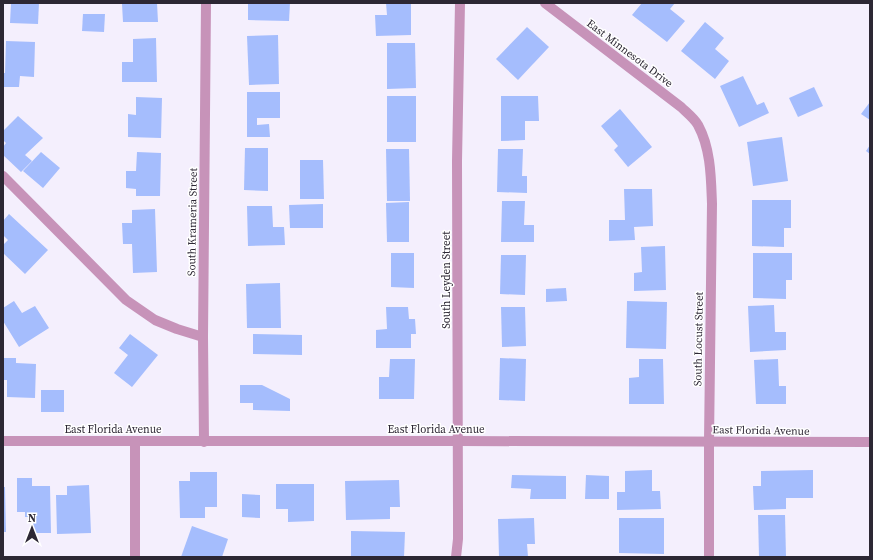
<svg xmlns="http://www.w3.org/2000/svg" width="873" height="560" viewBox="0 0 873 560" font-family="'Source Serif 4',serif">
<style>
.building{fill:#a5bdfd}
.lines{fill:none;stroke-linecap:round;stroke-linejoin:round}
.minor{stroke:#c793b9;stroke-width:10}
.labels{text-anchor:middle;stroke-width:3;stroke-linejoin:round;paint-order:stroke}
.street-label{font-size:11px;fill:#2c2734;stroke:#fff}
</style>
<rect width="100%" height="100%" fill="#f4effd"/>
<g class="building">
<path d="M11,3H39L38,24L10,23Z"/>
<path d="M133,3H157L158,22H123L122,4H133Z"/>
<path d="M248,3H290L289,21L248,20Z"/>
<path d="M386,3H411V35L376,36L375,15H387Z"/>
<path d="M642,3H675L670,9L685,21L667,42L632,15Z"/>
<path d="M83,14H105L104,32L82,31Z"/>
<path d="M705,22L724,38L715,49L729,61L715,79L681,51Z"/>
<path d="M527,27L549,47L518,80L496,59Z"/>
<path d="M278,35L279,84L249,85L247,36Z"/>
<path d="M156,38L157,82H122V62H133V39Z"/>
<path d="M6,41L35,42L34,77L20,76L19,87H3V73H5Z"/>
<path d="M387,43H415L416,88L387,89Z"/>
<path d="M743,76L757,105L764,102L769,113L739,127L720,86Z"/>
<path d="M814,87L823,106L798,117L789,98Z"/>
<path d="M247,92H280V118H257V125L269,124L270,137H247Z"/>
<rect x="387" y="96" width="29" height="46"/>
<path d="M501,96H538L539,121H525V140L501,141Z"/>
<path d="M136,97L162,98L161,138L128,137V114L136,115Z"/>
<path d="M870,102V120L861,114Z"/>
<path d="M620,109L652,147L628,167L614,150L618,146L601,126Z"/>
<path d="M18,116L43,138L25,155L32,161L21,172L3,155V147L6,143L3,140V131Z"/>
<path d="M782,137L788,181L753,186L747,142Z"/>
<path d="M870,145V154L866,151Z"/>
<path d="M245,148H268V191L244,190Z"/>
<path d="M386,149H409L410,201H387Z"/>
<path d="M498,149H523L522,176H527V193L497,192Z"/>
<path d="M41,152L60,168L43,188L23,171Z"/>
<path d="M137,152L161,153L160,196H136V189L126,188V171H136Z"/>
<path d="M300,160H323L324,199H300Z"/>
<path d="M624,189H652L653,226L634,227L635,240L609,241V220H625Z"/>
<path d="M752,200H791V228H784V247L752,246Z"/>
<path d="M502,201H525L524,225H534V242H501Z"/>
<path d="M409,202V242H387L386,203Z"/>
<path d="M323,204V228H290L289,205Z"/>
<path d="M247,206H272L273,227H284L285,245L248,246Z"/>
<path d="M155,209L157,272L133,273L132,244H123L122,223H132V210Z"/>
<path d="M9,214L48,250L25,274L3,253V245L8,240L3,235V221Z"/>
<path d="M665,246L666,290L634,291V273L642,272L641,247Z"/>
<path d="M391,253H414V288L391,287Z"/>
<path d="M753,253H792V280H786V299L753,298Z"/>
<path d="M501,255H526L525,295L500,294Z"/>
<path d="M280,283L281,328H247L246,284Z"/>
<path d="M566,288L567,301L546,302V289Z"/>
<path d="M14,301L22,313L35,306L49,328L19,347L3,321V308Z"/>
<path d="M627,301L667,302L666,349L626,348Z"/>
<path d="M774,305L775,332H786V350L750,352L748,306Z"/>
<path d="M386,307H408L409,319H415L416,334H411V348H376V330L387,329Z"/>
<path d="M501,307H525L526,346L502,347Z"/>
<path d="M130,334L158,355L132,387L114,373L128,355L119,348Z"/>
<path d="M253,334L302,335V355L253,354Z"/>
<path d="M3,358H16V363L36,364L35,398L7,397V380H3Z"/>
<path d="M500,358L526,359L525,401L499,400Z"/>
<path d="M390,359H415L414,399H379V377H389Z"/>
<path d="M639,359H663L664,404H629V378L639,377Z"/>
<path d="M778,359L779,386H786V404H756L754,360Z"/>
<path d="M240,385H262L290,399V411L253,410V403H240Z"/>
<rect x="41" y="390" width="23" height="22"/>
<path d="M652,470V491H660L661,509L617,510V492H625V471Z"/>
<path d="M813,470V498H786V509L754,510L753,486H761V471Z"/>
<path d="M190,472H217V507H205V518H180L179,481H190Z"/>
<path d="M512,475L566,476V499H530L531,489L511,488Z"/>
<path d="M586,475L609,476V499H585Z"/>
<path d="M17,478H32V486H50L51,533H31V517H25V512H17Z"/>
<path d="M399,480L400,507H390V519L346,520L345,481Z"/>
<path d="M276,484H314V521L288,522V509H276Z"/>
<path d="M89,485L91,533L57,534L56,495H67V486Z"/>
<path d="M3,487H5L6,532H3Z"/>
<path d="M242,494L260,495V518L242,517Z"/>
<path d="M758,515H785L786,557H759Z"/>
<path d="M534,518L535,544H527L528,557H499L498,519Z"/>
<path d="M619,518H664V554L619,553Z"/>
<path d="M192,526L228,539L222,557H181Z"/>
<path d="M351,531L405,532L404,557H351Z"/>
</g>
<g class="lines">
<g class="minor">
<path d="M545,3L681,107C686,112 694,118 698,125C711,149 711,178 712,204L709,441V557"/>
<path d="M3,176L126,300L155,320L177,329L203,337"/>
<path d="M3,441H458L870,442"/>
<path d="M135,442V557"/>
<path d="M204,442L203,337L206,3"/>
<path d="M456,557L458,539V513L457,161L460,3"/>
</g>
</g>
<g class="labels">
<g class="street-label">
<text transform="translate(630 53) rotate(37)" y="4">East Minnesota Drive</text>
<text transform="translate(192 222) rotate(-89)" y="4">South Krameria Street</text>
<text transform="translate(446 280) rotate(-90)" y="4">South Leyden Street</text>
<text transform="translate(698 339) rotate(-89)" y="4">South Locust Street</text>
<text x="113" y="433">East Florida Avenue</text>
<text x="436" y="433">East Florida Avenue</text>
<text transform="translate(761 430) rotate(1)" y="4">East Florida Avenue</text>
</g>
</g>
<rect width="873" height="560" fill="none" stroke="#2c2734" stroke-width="8"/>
<g transform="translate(32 528)" stroke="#ffffff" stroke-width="3" paint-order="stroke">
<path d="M0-3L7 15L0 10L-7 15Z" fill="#2c2734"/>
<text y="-6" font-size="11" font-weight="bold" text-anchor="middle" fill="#2c2734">N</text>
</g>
</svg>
